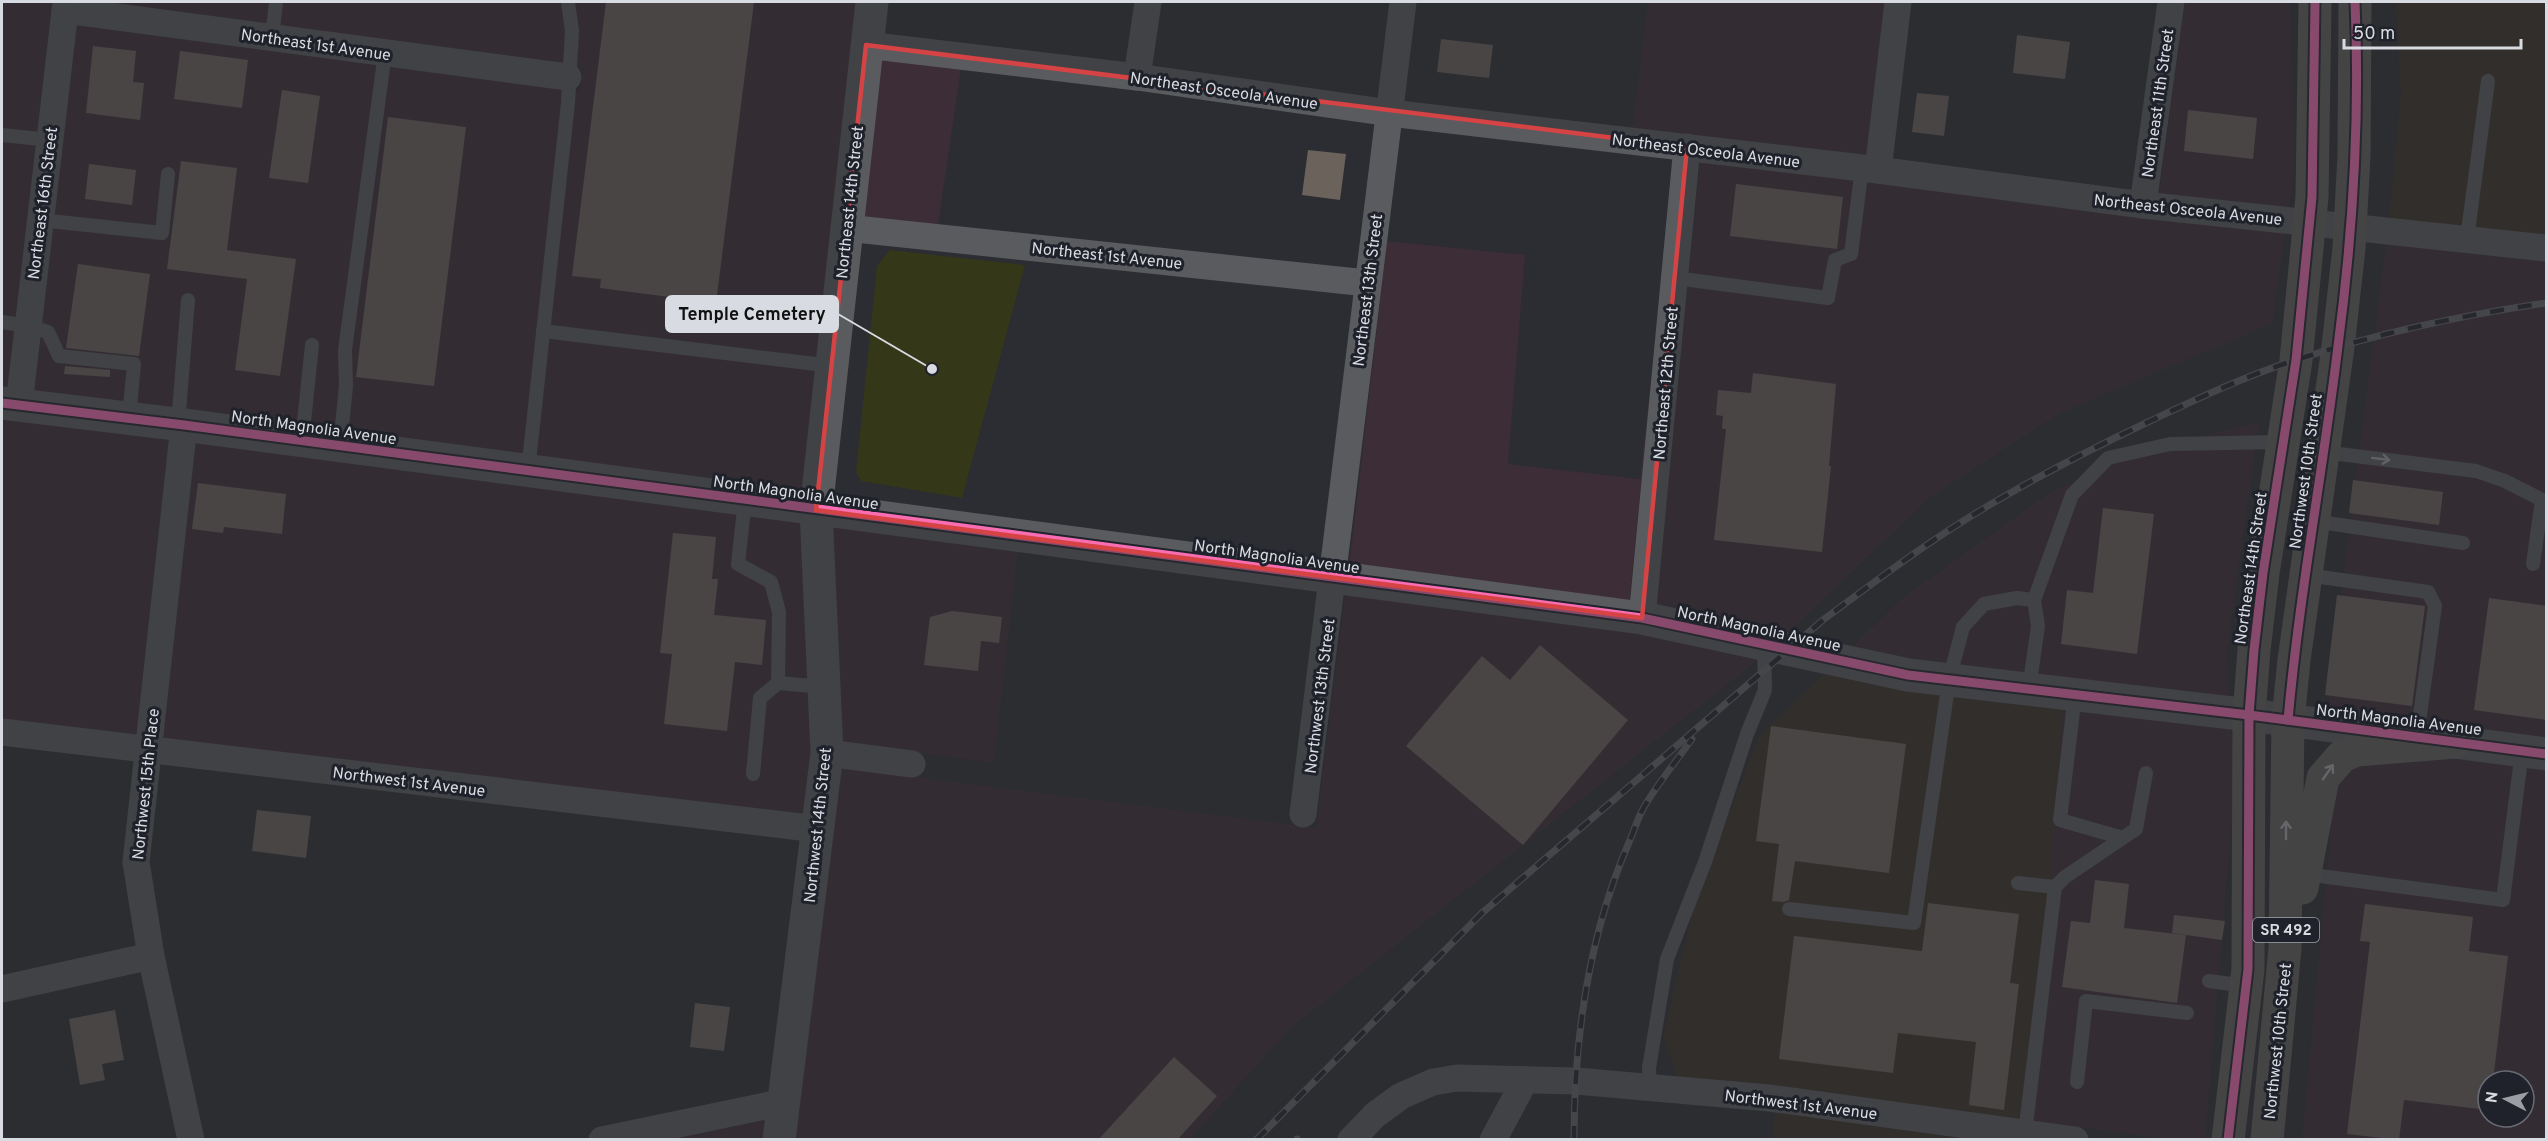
<svg xmlns="http://www.w3.org/2000/svg" width="2548" height="1141" viewBox="0 0 2548 1141" font-family="Overpass,sans-serif">
<style>
.commercial{fill:#3c2d36;fill-rule:evenodd}
.industrial{fill:#3b3025}
.green{fill:#353719}
.building{fill:#6b625c}
.lines{fill:none;stroke-linecap:round;stroke-linejoin:round}
.service{stroke:#5a5b5f;stroke-width:14}
.minor{stroke:#5a5b5f;stroke-width:27}
.tertiary{stroke:#5a5b5f;stroke-width:33}
.secondary{stroke:#5a5b5f;stroke-width:33}
.primary{stroke:#63615e;stroke-width:33}
.rail-casing{stroke:#636469;stroke-width:7}
.rail{stroke:#1f222b;stroke-width:4.5;stroke-dasharray:14;stroke-linecap:butt}
.cycleway-casing{stroke:#1f222b;stroke-width:13}
.cycleway{stroke:#f96db3;stroke-width:9}
.oneway{stroke:#9fa1a6}
.oneway2{stroke:#a9aaad}
.marked{fill:none;stroke:#d64344;stroke-width:4.5;stroke-linejoin:round}
.labels{text-anchor:middle;stroke-width:6;stroke-linejoin:round;paint-order:stroke}
.shield{fill:#1f222b;stroke:#a0a4aa;stroke-width:1.5}
.shield-label{font-size:15px;font-weight:bold;fill:#d8dbe1}
.street-label{font-size:16px;fill:#d8dbe1;stroke:#1f222b}
.leader{fill:none;stroke:#d8dbe1;stroke-width:2}
.callout-dot{fill:#d8dbe1;stroke:#1f222b;stroke-width:2}
.callout{fill:#d8dbe1;stroke:#d8dbe1;stroke-width:2}
.callout-label{font-size:18px;text-anchor:middle;font-weight:bold;fill:#111}
</style>
<rect width="100%" height="100%" fill="#2b2d32"/>
<g class="commercial">
<path d="M2,2H52L7,392L2,391Z"/>
<path d="M92,2H858L804,496L34,395L77,24L580,91L583,67Z"/>
<path d="M1648,2H1885L1866,156L1632,129Z"/>
<path d="M2185,2H2290L2294,167L2289,208L2159,194Z"/>
<path d="M878,58L961,68L938,225L861,217Z"/>
<path d="M1700,161L2285,232L2272,324L2060,413L1932,496L1783,637L1656,609Z"/>
<path d="M1387,241L1525,255L1508,464L1640,479L1653,363L1629,605L1349,568Z"/>
<path d="M2386,243L2546,260V742L2330,713L2328,694Z"/>
<path d="M2,415L169,435L136,736L2,720Z"/>
<path d="M2259,422L2227,651L2229,701L1848,651L1902,598L2051,492L2152,449Z"/>
<path d="M196,439L803,520L813,752L806,816L163,740Z"/>
<path d="M830,524L1018,549L994,763L840,742Z"/>
<path d="M1346,592L1640,630L1762,657L1292,1027L1190,1139L793,1140L796,1112L801,1111L798,1102L839,767L1316,828Z"/>
<path d="M2063,705L2231,725L2234,792L2205,1139H2166L2033,1121Z"/>
<path d="M2455,754L2546,766V1139L2302,1140L2335,786L2351,766ZM2488,1081H2524V1117H2488Z"/>
<path d="M768,1118L765,1139H663Z"/>
</g>
<g class="industrial">
<path d="M2396,2H2546V236L2389,219L2401,95Z"/>
<path d="M1827,671L2063,705L2033,1121L1677,1078L1663,1036L1695,902L1759,737Z"/>
<path d="M1775,1111L1985,1140H1772Z"/>
</g>
<path class="green" d="M890,250L1025,265L962,498L861,481L856,472L877,266Z"/>
<g class="building">
<path d="M606,2H754L716,303L600,288L601,279L572,276Z"/>
<path d="M2017,35L2070,42L2065,79L2013,73Z"/>
<path d="M1441,39L1493,45L1489,78L1437,72Z"/>
<path d="M93,46L136,51L133,82L144,83L140,120L86,113Z"/>
<path d="M180,51L248,60L242,108L174,99Z"/>
<path d="M282,90L320,96L308,183L269,178Z"/>
<path d="M1917,93L1949,96L1944,136L1912,132Z"/>
<path d="M2188,110L2257,118L2253,159L2184,151Z"/>
<path d="M388,117L466,127L434,386L356,377Z"/>
<path d="M1308,150L1346,154L1340,200L1302,195Z"/>
<path d="M181,161L237,168L227,250L296,259L280,376L235,370L247,279L167,269Z"/>
<path d="M89,164L136,170L132,205L85,199Z"/>
<path d="M1736,184L1843,197L1837,249L1730,236Z"/>
<path d="M78,264L150,274L139,356L66,348Z"/>
<path d="M65,366L110,370V377L64,374Z"/>
<path d="M1753,373L1836,384L1829,466H1831L1822,552L1714,540L1726,429H1722L1723,416L1716,415L1718,390L1751,393Z"/>
<path d="M2353,480L2443,492L2439,525L2349,513Z"/>
<path d="M198,483L286,494L282,534L224,527L223,533L192,529Z"/>
<path d="M2103,508L2154,514L2137,654L2061,644L2067,590L2093,593Z"/>
<path d="M673,533L716,537L712,579H718L714,615L766,620L762,665L735,662L727,731L664,724L672,654L660,653Z"/>
<path d="M2337,595L2425,606L2412,706L2325,695Z"/>
<path d="M2489,598L2547,606V720L2474,710Z"/>
<path d="M952,611L1002,617L999,643L981,641L978,671L924,665L930,617Z"/>
<path d="M1540,645L1628,720L1523,845L1406,746L1482,656L1510,680Z"/>
<path d="M1771,726L1906,744L1889,873L1795,861L1789,900L1784,902L1772,901L1779,844L1756,841Z"/>
<path d="M257,810L311,816L306,858L252,851Z"/>
<path d="M2095,880L2129,884L2124,928L2186,935L2177,1003L2062,987L2071,921L2090,923Z"/>
<path d="M1928,903L2019,914L2010,983L2019,984L2004,1110L1969,1105L1976,1042L1898,1033L1893,1073L1779,1059L1794,936L1922,951Z"/>
<path d="M2365,904L2473,917L2469,951L2508,956L2493,1081H2488V1110L2404,1100L2399,1140L2347,1134L2370,942L2360,941Z"/>
<path d="M2174,915L2225,921L2222,940L2172,933Z"/>
<path d="M695,1003L730,1007L724,1051L690,1047Z"/>
<path d="M115,1010L124,1060L102,1064L105,1080L80,1085L69,1019Z"/>
<path d="M1174,1057L1217,1096L1177,1140H1098Z"/>
</g>
<g class="lines">
<g class="service">
<path d="M272,38L276,2"/>
<path d="M2,135L50,140"/>
<path d="M40,220L162,233L168,174"/>
<path d="M2467,239L2488,81"/>
<path d="M1675,278L1828,298L1835,260L1851,254L1862,168"/>
<path d="M2,322L28,326L48,332L59,356L134,364L129,418"/>
<path d="M543,331L832,366"/>
<path d="M178,424L188,300"/>
<path d="M302,441L312,345"/>
<path d="M340,446L346,386L345,350L385,53"/>
<path d="M2323,452L2476,471L2505,481L2546,502"/>
<path d="M528,471L568,103L572,31L568,2"/>
<path d="M745,500L738,564L771,582L779,612L778,683L824,687"/>
<path d="M2313,521L2463,543"/>
<path d="M2533,564L2542,500"/>
<path d="M2306,575L2428,592L2435,606L2417,737"/>
<path d="M2034,600L2072,495L2108,458L2170,444L2283,442"/>
<path d="M2075,695L2060,820L2123,838"/>
<path d="M753,774L760,698L778,683"/>
<path d="M2305,874L2503,900L2522,751"/>
<path d="M2018,883L2055,887"/>
<path d="M1789,909L1914,923L1949,680L1963,627L1984,604L2017,598L2034,600L2038,626L2029,689"/>
<path d="M2209,981L2246,986"/>
<path d="M2077,1082L2086,1001L2187,1013"/>
<path d="M1650,1087L1649,1068L1667,959L1705,862L1747,734L1765,690L1764,645"/>
<path d="M2025,1133L2055,887L2065,877L2136,829L2146,773"/>
</g>
<g class="minor">
<path d="M65,10L568,77"/>
<path d="M866,45L1137,77L1390,113L1862,168L2143,205L2546,248"/>
<path d="M1137,77L1148,2"/>
<path d="M1878,170L1898,2"/>
<path d="M2143,205L2171,2"/>
<path d="M846,228L1367,283"/>
<path d="M19,405L66,2"/>
<path d="M184,425L136,862L151,956L191,1140"/>
<path d="M1642,618L1687,147"/>
<path d="M2,732L817,829"/>
<path d="M827,753L912,764"/>
<path d="M1303,814L1403,2"/>
<path d="M2,989L151,956"/>
<path d="M602,1140L784,1102"/>
<path d="M1351,1140L1375,1115L1401,1096L1433,1082L1457,1078L1576,1081L1769,1098L2075,1140"/>
<path d="M1493,1140L1525,1080"/>
</g>
<path class="tertiary" d="M779,1140L827,753L816,510L872,2"/>
<path class="secondary" d="M2,403L184,425L1642,618L1908,675L2249,715L2546,754"/>
<g class="primary">
<path d="M2302,888L2323,778L2342,756L2357,750L2455,742"/>
<path d="M2228,1140L2248,969L2249,715L2254,650L2263,573L2296,360L2312,197L2315,2"/>
<path d="M2267,1140L2285,948L2288,720L2294,660L2338,347L2349,248L2354,156L2355,2"/>
</g>
<g class="rail-casing">
<g id="rail">
<path d="M1256,1140L1482,913L1823,620C1870,585 1918,549 1968,518C2026,482 2087,451 2148,422C2197,399 2247,375 2299,359C2379,333 2463,315 2546,303"/>
<path d="M1297,1140V1139"/>
<path d="M1574,1140C1574,1038 1589,933 1630,840C1635,828 1639,814 1647,802C1660,781 1677,760 1692,739"/>
</g>
</g>
<use href="#rail" class="rail"/>
<g class="cycleway-casing">
<g id="cycleway">
<path d="M2,403L184,425L1642,618L1908,675L2249,715L2546,754"/>
<path d="M2288,720C2299,595 2323,471 2338,346C2353,232 2360,116 2355,2"/>
<path d="M2228,1140L2248,969L2249,715L2254,650L2263,573L2296,360L2312,197L2315,2"/>
</g>
</g>
<use href="#cycleway" class="cycleway"/>
</g>
<defs><path id="oneway-shaft" d="M-6 0H5M1.5-3L5.5 0L1.5 3" fill="none" stroke-width="1.6" stroke-linecap="round" stroke-linejoin="round" transform="scale(1.5)"/></defs>
<use class="oneway" href="#oneway-shaft" transform="translate(2381 459) rotate(7)"/>
<g class="oneway2">
<use href="#oneway-shaft" transform="translate(2328 772) rotate(-55)"/>
<use href="#oneway-shaft" transform="translate(2286 830) rotate(-90)"/>
</g>
<path d="M0 0H2548V1141H0ZM866,45L1687,147L1642,618L816,510Z" fill="#2b2d32" fill-opacity=".55" fill-rule="evenodd"/>
<path class="marked" d="M866,45L1687,147L1642,618L816,510Z"/>
<g class="labels">
<rect class="shield" x="2253" y="918" width="66" height="24" rx="4.5"/>
<g class="shield-label">
<text x="2286" y="935">SR 492</text>
</g>
<g class="street-label">
<text transform="translate(316 44) rotate(8)" y="6">Northeast 1st Avenue</text>
<text transform="translate(1224 90) rotate(8)" y="6">Northeast Osceola Avenue</text>
<text transform="translate(2157 103) rotate(-82)" y="6">Northeast 11th Street</text>
<text transform="translate(1706 150) rotate(7)" y="6">Northeast Osceola Avenue</text>
<text transform="translate(849 202) rotate(-84)" y="6">Northeast 14th Street</text>
<text transform="translate(42 203) rotate(-83)" y="6">Northeast 16th Street</text>
<text transform="translate(2188 209) rotate(6)" y="6">Northeast Osceola Avenue</text>
<text transform="translate(1107 255) rotate(6)" y="6">Northeast 1st Avenue</text>
<text transform="translate(1367 290) rotate(-83)" y="6">Northeast 13th Street</text>
<text transform="translate(1665 383) rotate(-85)" y="6">Northeast 12th Street</text>
<text transform="translate(314 427) rotate(8)" y="6">North Magnolia Avenue</text>
<text transform="translate(2305 471) rotate(-82)" y="6">Northwest 10th Street</text>
<text transform="translate(796 492) rotate(8)" y="6">North Magnolia Avenue</text>
<text transform="translate(1277 556) rotate(8)" y="6">North Magnolia Avenue</text>
<text transform="translate(2250 568) rotate(-82)" y="6">Northeast 14th Street</text>
<text transform="translate(1759 628) rotate(12)" y="6">North Magnolia Avenue</text>
<text transform="translate(1319 696) rotate(-83)" y="6">Northwest 13th Street</text>
<text transform="translate(2399 719) rotate(7)" y="6">North Magnolia Avenue</text>
<text transform="translate(409 781) rotate(7)" y="6">Northwest 1st Avenue</text>
<text transform="translate(145 784) rotate(-84)" y="6">Northwest 15th Place</text>
<text transform="translate(817 825) rotate(-84)" y="6">Northwest 14th Street</text>
<text transform="translate(2277 1041) rotate(-84)" y="6">Northwest 10th Street</text>
<text transform="translate(1801 1104) rotate(7)" y="6">Northwest 1st Avenue</text>
</g>
</g>
<path class="leader" d="M932 369L838 314"/>
<circle class="callout-dot" cx="932" cy="369" r="6"/>
<rect class="callout" x="666" y="296" width="172" height="36" rx="6"/>
<g class="callout-label">
<text x="752" y="320">Temple Cemetery</text>
</g>
<rect width="2548" height="1141" fill="none" stroke="#d8dbe1" stroke-width="6"/>
<g transform="translate(2506 1099) rotate(277)"><circle r="28" fill="#1f222b" stroke="#696c74" stroke-width="1.5"/>
<path d="M0-4.5L10 22L0 15L-10 22Z" fill="#9b9ea4"/>
<text y="-9" font-size="16" font-weight="bold" text-anchor="middle" fill="#d8dbe1">N</text>
</g>
<path d="M2344 39v9h177v-9" fill="none" stroke="#d8dbe1" stroke-width="3"/>
<text x="2353" y="39" font-size="18" fill="#d8dbe1" stroke="#1f222b" stroke-width="4.5" paint-order="stroke">50 m</text>
</svg>
